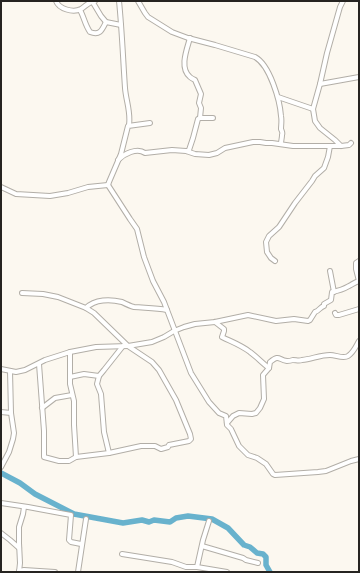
<svg xmlns="http://www.w3.org/2000/svg" width="360" height="573" viewBox="0 0 360 573" font-family="'Nunito Sans',sans-serif">
<style>
.lines{fill:none;stroke-linecap:round;stroke-linejoin:round}
.river{stroke:#68b2cd;stroke-width:5.5}
.minor-casing{stroke:#b2aea7;stroke-width:6}
.minor{stroke:#fff;stroke-width:4}
</style>
<rect width="100%" height="100%" fill="#fcf8f0"/>
<g class="lines">
<path class="river" d="M1,473L20,483L35,494L74,514L123,523L142,520L149,522L154,520L170,522L176,518L188,516L212,519L228,528L244,545L250,547L257,553L263,554L266,557V565L270,572"/>
<g class="minor-casing">
<g id="minor">
<path d="M56,1C59,9 73,13 81,9C86,6 88,2 95,1"/>
<path d="M92,1L101,16L106,22L121,25"/>
<path d="M119,1C122,30 123,59 125,88C126,101 131,112 129,125"/>
<path d="M138,1L145,13L148,17L172,32L188,38L215,45L255,57C270,65 280,101 281,116C282,121 281,125 281,129C282,132 283,132 282,135C282,139 281,140 281,144"/>
<path d="M80,10C84,17 85,25 90,32C100,36 102,30 106,22"/>
<path d="M190,38C187,49 179,68 190,77C191,78 193,79 195,80L201,94L199,103L201,108L200,118"/>
<path d="M320,84L359,77"/>
<path d="M278,97L313,109"/>
<path d="M341,146L335,140L320,128L315,121L313,109L320,84L327,53L340,7L343,1"/>
<path d="M187,151L189,150L193,138L198,119L200,118H213"/>
<path d="M118,160C124,154 137,147 145,153L172,150L186,151L195,154L209,155L217,153L225,148L253,142H260L266,143H272L293,146H341L349,145L351,143"/>
<path d="M108,185L130,219L137,229L144,257L153,281L164,302L191,373L209,402L219,413L226,416L227,425L231,429L239,446L248,455L257,458L266,464L273,474L275,475L318,472L326,471L351,461L359,459"/>
<path d="M108,185L109,182L121,154L128,126L150,123"/>
<path d="M1,187L16,194L50,196L68,193L88,187L108,185"/>
<path d="M275,261L271,258L267,252L266,242L269,236L279,227L295,203L312,181L315,176L324,168L328,157L330,146"/>
<path d="M330,271L334,292"/>
<path d="M359,281L356,269V263L359,261"/>
<path d="M22,293L43,294L58,297L86,308L94,313L128,346L152,362L159,370L176,400L190,434L191,439L189,441L169,445L168,447L161,449L155,446H141L109,453L76,457L69,461H59L44,457V431L39,364"/>
<path d="M86,308C95,299 110,299 122,302C126,304 130,306 134,307C145,308 156,308 167,310"/>
<path d="M335,313L336,315H339L359,309"/>
<path d="M215,322L224,329V331L222,337C232,342 241,345 250,352C257,357 262,363 269,368"/>
<path d="M70,352V384L74,401V425L76,457"/>
<path d="M1,369L16,372L25,370L45,360L70,352L96,347L128,346L152,342L164,337L174,331L184,327L195,324L215,322L248,315L276,321L294,319L308,321L310,320L315,312C319,311 320,307 324,306V304L331,300L332,292C338,291 344,289 349,286C353,284 355,282 359,281"/>
<path d="M70,377L84,374L99,376"/>
<path d="M42,408L55,398L72,395"/>
<path d="M1,412L11,413"/>
<path d="M227,423L233,416L239,413L252,414L256,413L260,408L264,399L263,375L269,368L270,362C280,354 278,360 287,361C290,361 290,361 293,360C296,360 299,361 302,360C312,359 320,355 330,355C336,355 343,359 348,356C354,352 356,346 359,341"/>
<path d="M109,453L104,432L101,394L97,384L99,376L104,370L123,346"/>
<path d="M1,467L9,452L13,439L14,433L11,413L10,371"/>
<path d="M1,503L28,507L71,515L69,540L71,542L81,544"/>
<path d="M1,533L10,540L19,548"/>
<path d="M202,546L243,558L246,560L258,563"/>
<path d="M122,554L172,562L186,567H197L227,572"/>
<path d="M197,567L203,540L209,521"/>
<path d="M19,571L24,570L55,572"/>
<path d="M19,572L20,563L19,543V527L23,514L24,507"/>
<path d="M78,572L86,519"/>
</g>
</g>
<use href="#minor" class="minor"/>
</g>
<rect width="360" height="573" fill="none" stroke="#262421" stroke-width="4"/>
</svg>
